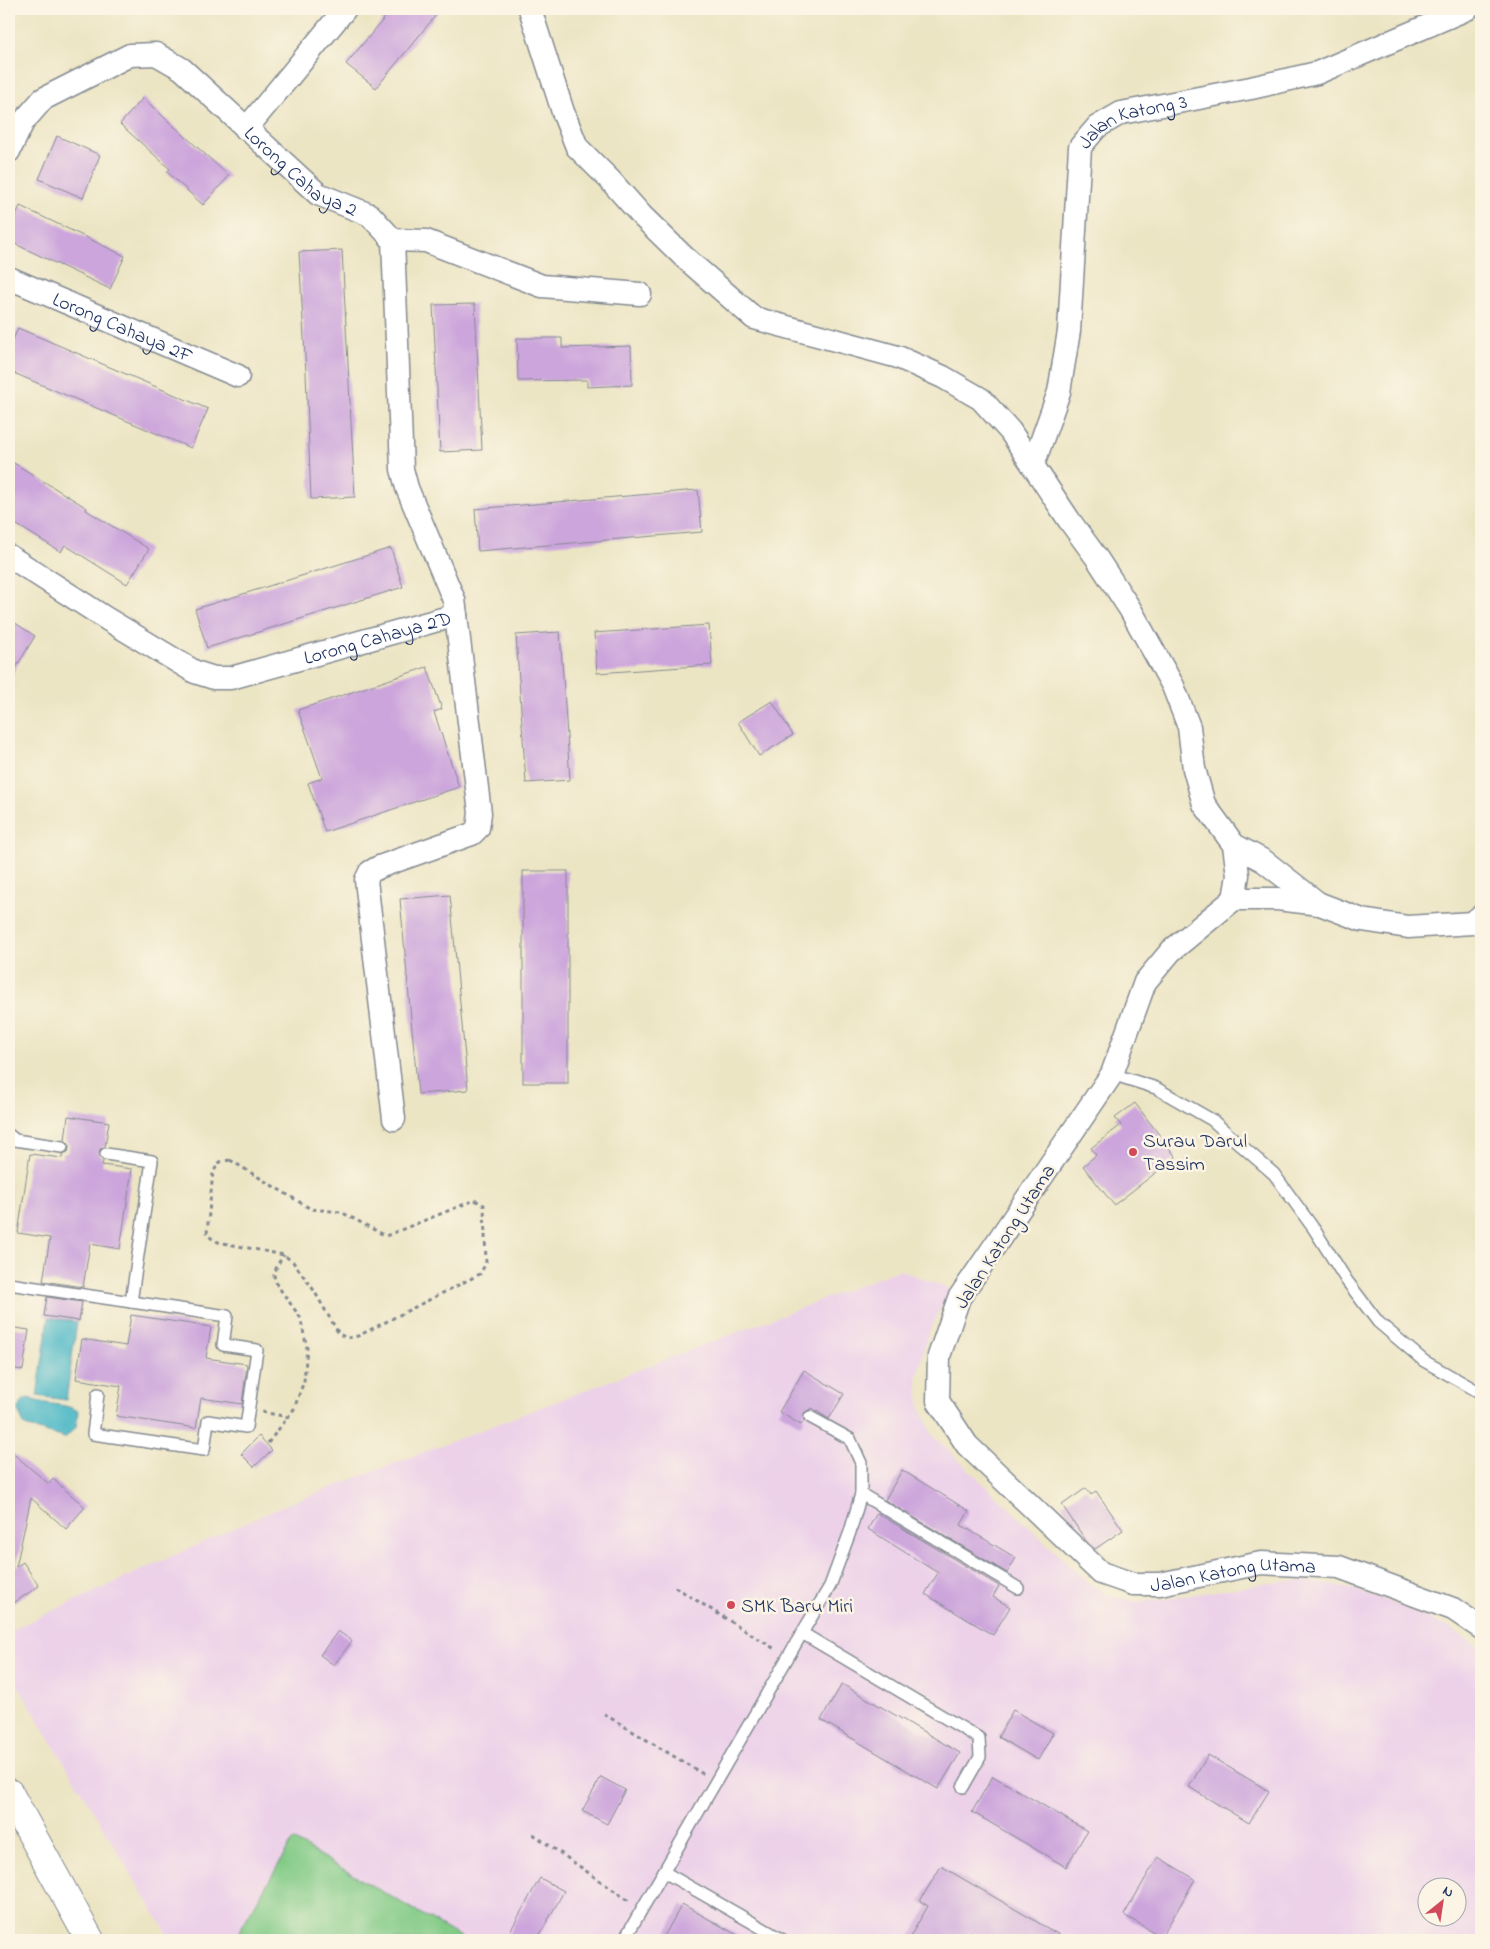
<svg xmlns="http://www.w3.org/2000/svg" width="1490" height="1949" viewBox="0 0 1490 1949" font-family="'Indie Flower',sans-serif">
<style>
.built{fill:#ecd1e9;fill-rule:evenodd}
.green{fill:#83cb87;stroke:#4f7d72}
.water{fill:#4ab7c6;stroke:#327392}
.building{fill:#cca5dc}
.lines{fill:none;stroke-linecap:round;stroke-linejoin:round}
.service-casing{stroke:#848a91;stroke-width:14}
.minor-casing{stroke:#848a91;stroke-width:25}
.tertiary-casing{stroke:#848a91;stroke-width:30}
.path{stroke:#848a91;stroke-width:3;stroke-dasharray:4 4;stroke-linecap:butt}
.service{stroke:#fff;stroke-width:11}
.minor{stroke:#fff;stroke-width:22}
.tertiary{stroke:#fff;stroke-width:28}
.poi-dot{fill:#d1495b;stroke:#fcf5e5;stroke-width:2}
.labels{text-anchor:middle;stroke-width:5;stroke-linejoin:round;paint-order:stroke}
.street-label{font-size:20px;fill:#1b2f5e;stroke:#fcf5e5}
.poi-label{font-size:20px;fill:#1b2f5e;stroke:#fcf5e5;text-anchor:start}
</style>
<rect width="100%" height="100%" fill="#fcf5e5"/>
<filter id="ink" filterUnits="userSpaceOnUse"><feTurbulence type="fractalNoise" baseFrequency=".02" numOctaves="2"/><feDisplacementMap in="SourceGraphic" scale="10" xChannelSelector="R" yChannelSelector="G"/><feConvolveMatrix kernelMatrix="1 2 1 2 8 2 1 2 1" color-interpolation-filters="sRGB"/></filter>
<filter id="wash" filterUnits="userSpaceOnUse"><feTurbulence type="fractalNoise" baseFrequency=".0096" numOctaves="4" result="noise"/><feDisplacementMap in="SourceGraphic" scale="20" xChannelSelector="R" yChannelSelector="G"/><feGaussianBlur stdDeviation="1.12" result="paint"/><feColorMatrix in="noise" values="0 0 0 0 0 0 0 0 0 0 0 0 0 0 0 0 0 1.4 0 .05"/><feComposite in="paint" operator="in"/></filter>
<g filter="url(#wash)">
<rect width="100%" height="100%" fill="#ece5c4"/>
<path class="built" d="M899,1270L950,1289L928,1334L917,1378L921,1410L933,1436L1086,1581L1108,1595L1137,1602L1160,1600L1253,1585L1300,1580L1357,1590L1406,1608L1450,1628L1481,1649V1940H171L9,1671V1631L273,1510ZM1428,1886H1458V1916H1428Z"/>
<path class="green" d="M293,1840L466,1940H234Z"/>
<g class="water">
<path d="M49,1317L77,1322L66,1400L37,1396Z"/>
<path d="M29,1398C44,1406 64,1402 78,1411L76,1427L65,1438L25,1426L18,1411L23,1400Z"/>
</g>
<g id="blocks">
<g class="building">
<path d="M392,9H441L376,88L346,64Z"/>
<path d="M143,98L229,176L203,205L167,172L170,169L120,124Z"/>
<path d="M57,136L100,155L83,198L39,179Z"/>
<path d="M20,206L125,256L110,289L9,241V230Z"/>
<path d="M342,250L355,497L311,499L306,373L299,252Z"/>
<path d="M475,304L482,450L440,452L433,305Z"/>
<path d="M18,328L208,409L191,448L9,371V349Z"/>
<path d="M517,338H562V348L631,346L632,385L587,387V380L518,381Z"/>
<path d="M9,460L87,508L86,510L149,549L127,584L65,545L61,552L9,520Z"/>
<path d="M698,490L702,532L478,551L475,509Z"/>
<path d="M391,548L403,587L207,648L195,609Z"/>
<path d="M9,619L35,636L9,679Z"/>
<path d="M709,625L712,665L597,673L594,633Z"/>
<path d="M560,632L570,780L526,783L516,635Z"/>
<path d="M427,667L442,709L434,712L459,787L325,832L308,783L322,778L298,710Z"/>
<path d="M772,701L793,735L759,756L738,722Z"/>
<rect x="523" y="871" width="45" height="212"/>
<path d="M450,895L468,1090L418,1094L400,899Z"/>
<path d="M1135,1103L1176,1157L1114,1205L1083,1166L1096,1155L1091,1148L1121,1125L1115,1118Z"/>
<path d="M68,1116L109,1122L105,1147L100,1149L99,1153L103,1161L102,1165L132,1169L120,1249L90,1244L83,1287L43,1281L50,1238L18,1233L30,1154L62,1158L63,1154L68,1152L69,1149V1144L65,1140Z"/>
<path d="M47,1297L82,1302L79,1321L44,1316Z"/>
<path d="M131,1315L211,1327L206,1358L247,1364L242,1404L201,1398L196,1428L116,1416L121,1386L76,1379L82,1339L126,1346Z"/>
<path d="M9,1327L29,1330L23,1370L9,1368Z"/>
<path d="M804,1370L844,1394L829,1419L812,1408L804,1413V1421L801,1425L779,1412Z"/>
<path d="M259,1436L272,1450L254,1467L241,1454Z"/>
<path d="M9,1450L49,1484L53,1479L85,1507L66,1529L31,1498L16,1567L23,1562L39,1586L9,1606V1572L11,1570H9Z"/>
<path d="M902,1470L969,1511L961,1525L1016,1558L1007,1573L885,1500Z"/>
<path d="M1086,1488L1091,1495L1096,1491L1123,1530L1095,1549L1087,1542L1062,1505Z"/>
<path d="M877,1513L999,1586L993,1597L1010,1607L993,1635L925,1594L938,1573L868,1529Z"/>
<path d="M338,1631L352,1641L334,1665L320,1655Z"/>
<path d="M842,1684L960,1753L938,1789L821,1720Z"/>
<path d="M1013,1710L1053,1733L1038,1760L998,1737Z"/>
<path d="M1208,1755L1269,1791L1249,1823L1189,1787Z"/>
<path d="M993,1776L1087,1831L1066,1867L972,1812Z"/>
<path d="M601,1777L625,1790L607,1824L582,1811Z"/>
<path d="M1158,1857L1195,1879L1162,1937L1124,1915Z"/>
<path d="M941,1866L1068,1940H987L970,1931L965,1940H908L928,1906L920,1901Z"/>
<path d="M540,1878L564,1891L537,1940H518L508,1935Z"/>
<path d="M682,1904L746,1940H662Z"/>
</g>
</g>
</g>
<g filter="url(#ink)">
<use href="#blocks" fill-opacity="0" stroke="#848a91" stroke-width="1"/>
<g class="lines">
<g class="service-casing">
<g id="service">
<path d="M1112,1074L1156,1088L1212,1120L1274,1174L1314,1229L1347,1281L1378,1322L1424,1361L1481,1393"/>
<path d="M9,1135L15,1140L62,1147"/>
<path d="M106,1154L152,1161L131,1302"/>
<path d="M9,1284L227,1316L223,1345L257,1350L246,1427L208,1421L204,1450L93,1434L98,1394"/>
<path d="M861,1494L1018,1588"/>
<path d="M802,1633L830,1586L850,1532L861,1494V1463L850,1439L810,1417"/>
<path d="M664,1872L783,1940"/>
<path d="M624,1940L802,1633L979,1738L980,1757L963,1787"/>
</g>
</g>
<g class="minor-casing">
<g id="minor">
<path d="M530,9L563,112L577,147L610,180L642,216L684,257L754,318L898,357L943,377L981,399L1010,431L1069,520L1096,557L1130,609L1173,686L1189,727L1194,769L1204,804L1234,845L1238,875L1234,899"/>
<path d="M246,129L345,9"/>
<path id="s1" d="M9,151L23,122L43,99L130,55L156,54L182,69L318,194L370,215L393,240L426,241L542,286L640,294"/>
<path id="s2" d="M9,278L238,376"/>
<path id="s3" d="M1033,465L1059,392L1069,331L1080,147L1097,127L1121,113L1251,88L1317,73L1467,9"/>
<path id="s4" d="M9,556L107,619L195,672L214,678H231L456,615L454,600L407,488L402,469L393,240"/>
<path d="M1234,845L1264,861L1319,904"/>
<path id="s5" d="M1481,916L1472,923L1408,927L1362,920L1320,904L1277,899H1234L1171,951L1145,982L1112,1074L959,1298L939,1356L938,1401L967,1445L1101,1573L1133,1584H1160L1261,1563L1339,1567L1453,1609L1481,1628"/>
<path d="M394,1119L366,880L370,872L379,867L472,834L478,828L480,813L456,615"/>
</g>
</g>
<g class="tertiary-casing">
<path id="tertiary" d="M9,1793L90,1940"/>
</g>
<g class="path">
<path d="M230,1160L311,1209L341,1212L386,1236L475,1200L484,1205L486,1263L480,1274L358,1336L347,1338L339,1334L313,1289L293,1262L284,1255L218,1242L211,1238L207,1233L213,1172L220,1162Z"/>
<path d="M262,1412L288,1417"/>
<path d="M268,1443L294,1409L304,1381L307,1348L300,1317L277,1285L274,1276L277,1265L284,1255"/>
<path d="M675,1587L775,1649"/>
<path d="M604,1714L703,1774"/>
<path d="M533,1834L629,1901"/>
</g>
<use href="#service" class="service"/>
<use href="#minor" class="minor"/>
<use href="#tertiary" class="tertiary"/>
</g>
</g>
<g class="poi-dot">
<circle cx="1133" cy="1152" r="5"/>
<circle cx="731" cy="1605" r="5"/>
</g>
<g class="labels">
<g class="street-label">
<text dy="7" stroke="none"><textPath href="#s3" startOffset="385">Jalan Katong 3</textPath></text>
<text dy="7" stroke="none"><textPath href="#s1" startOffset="374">Lorong Cahaya 2</textPath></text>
<text dy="7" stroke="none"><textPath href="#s2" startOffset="124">Lorong Cahaya 2F</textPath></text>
<text dy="7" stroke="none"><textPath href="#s4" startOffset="408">Lorong Cahaya 2D</textPath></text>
<text transform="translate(1004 1236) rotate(-57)" y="7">Jalan Katong Utama</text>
<text dy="7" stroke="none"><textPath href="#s5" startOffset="1224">Jalan Katong Utama</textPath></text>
</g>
<g class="poi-label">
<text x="1143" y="1147">Surau Darul<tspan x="1143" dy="23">Tassim</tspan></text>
<text x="741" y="1612">SMK Baru Miri</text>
</g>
</g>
<rect width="1490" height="1949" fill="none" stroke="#fcf5e5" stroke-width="30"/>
<g transform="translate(1442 1902) rotate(30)"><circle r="24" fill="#fcf5e5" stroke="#a2a6af"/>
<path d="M0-4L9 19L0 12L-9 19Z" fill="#d1495b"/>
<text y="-8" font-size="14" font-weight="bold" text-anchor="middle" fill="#1b2f5e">N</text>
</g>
</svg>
